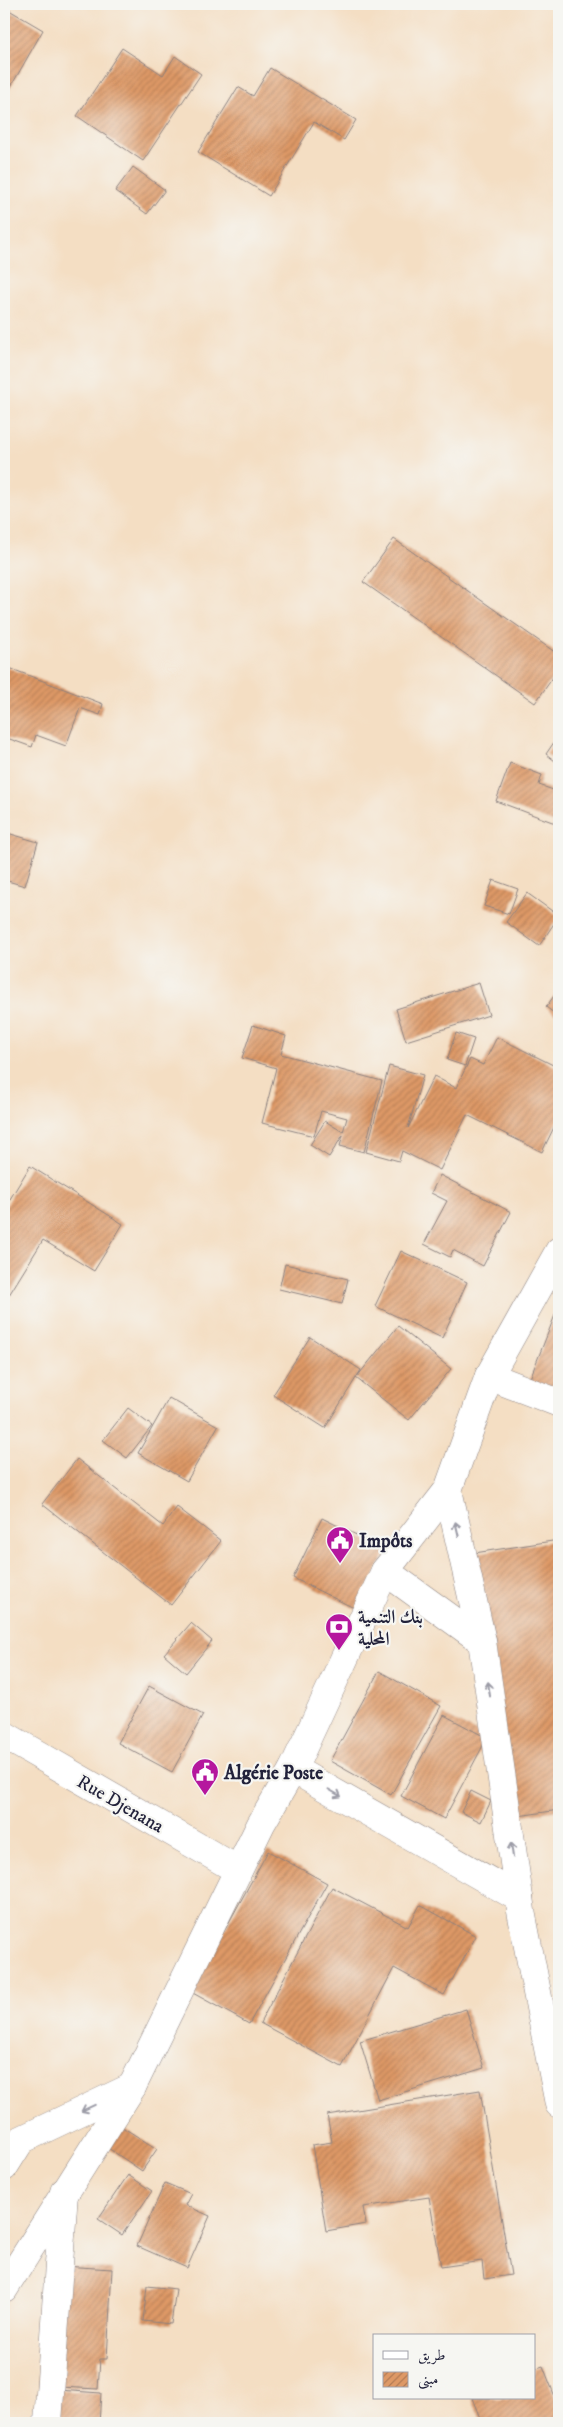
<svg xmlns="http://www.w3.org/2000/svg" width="563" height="2427" viewBox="0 0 563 2427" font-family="'IM FELL DW Pica',Amiri,serif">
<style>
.building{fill:url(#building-hatch)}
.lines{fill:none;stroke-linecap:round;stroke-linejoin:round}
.street-casing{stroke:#8b807f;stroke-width:29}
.secondary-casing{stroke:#8b807f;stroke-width:29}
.primary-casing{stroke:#8b807f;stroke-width:29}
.street{stroke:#fff;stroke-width:28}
.secondary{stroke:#fff;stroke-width:28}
.primary{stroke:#fff;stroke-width:28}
.oneway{stroke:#9c9ca7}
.labels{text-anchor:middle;stroke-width:4.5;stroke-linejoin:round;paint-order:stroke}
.poi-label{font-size:19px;font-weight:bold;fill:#22223b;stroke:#f6f6f2;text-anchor:start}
.street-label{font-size:19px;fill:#22223b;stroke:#f6f6f2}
</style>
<defs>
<pattern id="building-hatch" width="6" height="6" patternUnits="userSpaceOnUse" patternTransform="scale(1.25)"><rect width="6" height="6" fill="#de9966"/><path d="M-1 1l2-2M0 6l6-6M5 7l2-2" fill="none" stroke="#b47c55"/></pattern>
</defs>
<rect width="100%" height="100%" fill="#f6f6f2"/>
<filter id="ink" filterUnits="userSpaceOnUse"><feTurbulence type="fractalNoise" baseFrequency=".02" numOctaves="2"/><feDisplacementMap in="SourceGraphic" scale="10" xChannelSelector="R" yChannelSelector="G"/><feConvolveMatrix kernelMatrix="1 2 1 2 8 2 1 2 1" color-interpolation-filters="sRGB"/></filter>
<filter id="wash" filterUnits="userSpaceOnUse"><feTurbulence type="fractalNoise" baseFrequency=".0096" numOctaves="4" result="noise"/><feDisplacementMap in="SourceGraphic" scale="20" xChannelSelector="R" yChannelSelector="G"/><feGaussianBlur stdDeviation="1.12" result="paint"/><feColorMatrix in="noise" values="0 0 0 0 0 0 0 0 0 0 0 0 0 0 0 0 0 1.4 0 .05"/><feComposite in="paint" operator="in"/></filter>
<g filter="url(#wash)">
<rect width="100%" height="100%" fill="#f4dec3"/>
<g id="blocks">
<g class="building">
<path d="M4,7L43,30L5,97L4,96Z"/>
<path d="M122,48L163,75L175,56L201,74L143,161L77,116Z"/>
<path d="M270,68L356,120L344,140L314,122L269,196L198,152L238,87L253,96Z"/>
<path d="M133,167L165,190L147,214L115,191Z"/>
<path d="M394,539L559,655V669L535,703L363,582Z"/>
<path d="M4,666L103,704L100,715L80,708L66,746L36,735L32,747L4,737Z"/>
<path d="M559,735V764L546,754Z"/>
<path d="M510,763L542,775L539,785L559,792V810L555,823L496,801Z"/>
<path d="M4,832L38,842L25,886L4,880Z"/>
<path d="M493,880L518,889L509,914L484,906Z"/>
<path d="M527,893L559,916L539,946L506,922Z"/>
<path d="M479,983L489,1015L406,1041L396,1009Z"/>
<path d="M559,989V1017L546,1007Z"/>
<path d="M253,1025L286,1036L281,1054L382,1081L364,1152L340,1146L343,1135L329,1157L310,1145L325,1121L343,1132L347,1118L321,1111L314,1136L262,1123L276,1068L242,1058Z"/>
<path d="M456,1033L474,1039L465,1066L447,1060Z"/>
<path d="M497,1037L559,1068V1117L542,1152L467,1115L440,1170L402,1151L399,1161L366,1152L389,1066L423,1075L408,1128L434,1076L456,1088L470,1059L483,1065Z"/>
<path d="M30,1166L123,1224L94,1271L43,1240L4,1303V1209Z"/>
<path d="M440,1175L511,1212L483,1266L453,1250L450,1257L424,1244L447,1201L431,1193Z"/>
<path d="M401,1251L467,1282L442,1338L375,1306Z"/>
<path d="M285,1264L348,1279L342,1304L279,1289Z"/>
<path d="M559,1305V1393L529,1381Z"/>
<path d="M398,1326L451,1369L409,1420L356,1378Z"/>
<path d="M310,1337L361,1370L325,1428L273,1395Z"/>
<path d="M169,1398L218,1426L187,1481L138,1453Z"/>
<path d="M128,1408L152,1426L127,1458L103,1440Z"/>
<path d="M77,1459L163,1526L177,1507L221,1541L171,1605L42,1504Z"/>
<path d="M322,1518L387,1550L358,1610L293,1578Z"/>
<path d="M559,1540V1810L511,1817L468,1554Z"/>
<path d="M191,1623L212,1641L186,1673L164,1654Z"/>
<path d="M379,1671L441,1706L391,1795L330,1761Z"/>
<path d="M149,1686L203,1715L172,1772L118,1743Z"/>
<path d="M444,1715L487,1738L444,1819L401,1796Z"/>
<path d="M471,1791L491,1801L481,1822L461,1812Z"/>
<path d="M268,1851L327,1883L249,2024L191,1992Z"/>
<path d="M332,1887L408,1927L420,1905L476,1936L444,1995L394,1968L342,2067L260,2023Z"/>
<path d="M466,2009L484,2068L378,2100L360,2041Z"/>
<path d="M480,2090L511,2275L484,2279L482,2261L441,2267L429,2197L363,2207L366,2224L326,2231L312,2145L332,2142L327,2115Z"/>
<path d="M119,2125L157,2149L142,2171L105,2146Z"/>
<path d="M128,2175L152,2191L122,2235L98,2219Z"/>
<path d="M165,2183L191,2194L185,2205L210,2216L187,2268L137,2246Z"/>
<path d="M46,2265L112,2269L107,2359H100L98,2389L39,2386Z"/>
<path d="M147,2286L176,2289L171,2324L143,2321Z"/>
<path d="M543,2366L559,2407V2423H482L472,2398H534V2369Z"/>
<path d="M44,2389L101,2393L99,2423H42Z"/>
</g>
</g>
</g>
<g filter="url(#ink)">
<use href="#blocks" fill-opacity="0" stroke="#8b807f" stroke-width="1"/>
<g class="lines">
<g class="street-casing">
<g id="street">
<path d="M489,1376L559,1403"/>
<path d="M385,1571L482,1641"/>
<path d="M4,1735L238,1870"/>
<path d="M4,2167L21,2140L132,2087"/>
<path d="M48,2423L64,2192"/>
</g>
</g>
<g class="secondary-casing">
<g id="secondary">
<path d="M448,1490L482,1641L521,1911L559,2104"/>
<path d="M293,1769L519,1898"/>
</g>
</g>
<g class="primary-casing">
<path id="primary" d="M4,2289L132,2087L261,1824L293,1769L385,1571L448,1490L489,1376L559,1251"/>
</g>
<use href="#street" class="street"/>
<use href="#secondary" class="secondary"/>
<use href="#primary" class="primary"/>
</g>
<defs><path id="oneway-shaft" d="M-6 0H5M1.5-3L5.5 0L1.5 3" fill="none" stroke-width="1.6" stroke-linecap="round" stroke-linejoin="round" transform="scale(1.25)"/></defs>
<g class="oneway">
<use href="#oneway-shaft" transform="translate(457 1529) rotate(-103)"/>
<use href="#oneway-shaft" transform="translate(489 1689) rotate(-98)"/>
<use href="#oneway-shaft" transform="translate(335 1793) rotate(30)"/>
<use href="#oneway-shaft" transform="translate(512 1850) rotate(-98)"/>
<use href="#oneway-shaft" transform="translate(88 2108) rotate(155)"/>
</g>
</g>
<defs>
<g id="civic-pin" transform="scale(1.4375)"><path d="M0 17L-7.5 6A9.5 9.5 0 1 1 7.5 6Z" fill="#b5179e" stroke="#f6f6f2"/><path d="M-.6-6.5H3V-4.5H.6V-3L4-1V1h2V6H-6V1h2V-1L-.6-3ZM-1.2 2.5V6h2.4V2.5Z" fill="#fff"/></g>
<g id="bank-pin" transform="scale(1.4375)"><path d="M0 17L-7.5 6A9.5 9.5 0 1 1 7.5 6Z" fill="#b5179e" stroke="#f6f6f2"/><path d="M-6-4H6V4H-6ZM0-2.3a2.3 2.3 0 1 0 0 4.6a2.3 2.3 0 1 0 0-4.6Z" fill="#fff"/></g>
</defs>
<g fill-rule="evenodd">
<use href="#civic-pin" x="340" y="1540"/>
<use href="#bank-pin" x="339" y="1627"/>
<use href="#civic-pin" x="205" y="1772"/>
</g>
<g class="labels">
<g class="poi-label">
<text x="359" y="1547">Impôts</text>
<text x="358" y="1623">بنك التنمية<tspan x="358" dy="22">المحلية</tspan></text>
<text x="224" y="1779">Algérie Poste</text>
</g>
<g class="street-label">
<text transform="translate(121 1803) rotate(30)" y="7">Rue Djenana</text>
</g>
</g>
<rect width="563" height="2427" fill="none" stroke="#f6f6f2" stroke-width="20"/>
<rect x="373" y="2334" width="162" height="65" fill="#f6f6f2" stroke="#a1a1a9"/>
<rect x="383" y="2351" width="25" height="8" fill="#ffffff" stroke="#a1a1a9"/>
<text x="418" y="2360" font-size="15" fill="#22223b">طريق</text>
<rect x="383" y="2372" width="25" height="15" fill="url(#building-hatch)" stroke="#a1a1a9"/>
<text x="418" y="2384" font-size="15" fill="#22223b">مبنى</text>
</svg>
